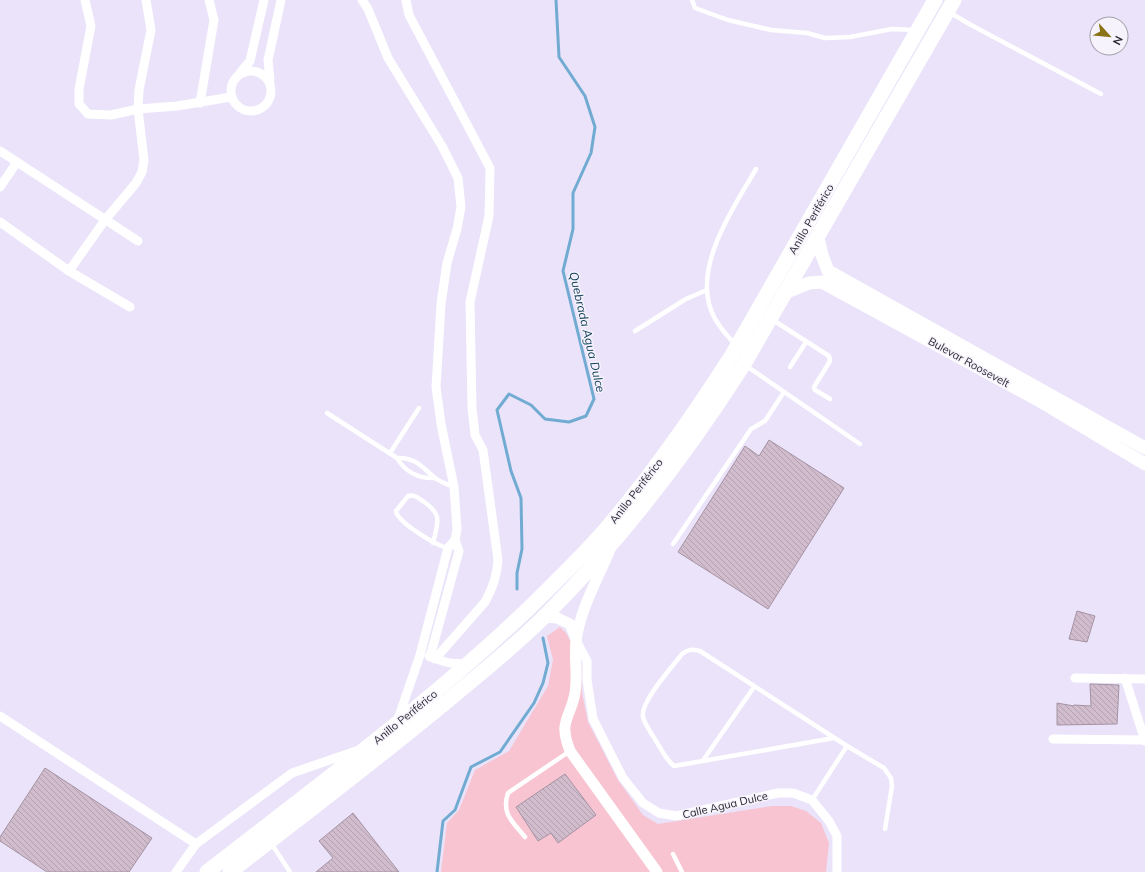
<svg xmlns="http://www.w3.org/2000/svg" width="1145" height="872" viewBox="0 0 1145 872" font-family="Mulish,sans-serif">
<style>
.garden{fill:#f8c4d1}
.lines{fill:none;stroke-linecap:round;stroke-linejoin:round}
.stream{stroke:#71abd1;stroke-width:3}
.building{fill:url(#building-back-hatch);stroke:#a593a3}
.service{stroke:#fff;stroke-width:4.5}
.minor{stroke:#fff;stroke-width:9}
.tertiary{stroke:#fff;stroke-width:11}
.secondary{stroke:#fff;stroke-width:13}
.trunk{stroke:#fff;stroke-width:15}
.labels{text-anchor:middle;stroke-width:3;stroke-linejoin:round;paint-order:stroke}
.street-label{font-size:11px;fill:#29262f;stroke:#f6f3fc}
.water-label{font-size:12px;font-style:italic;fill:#0d3c57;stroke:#f6f3fc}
</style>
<defs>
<pattern id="building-back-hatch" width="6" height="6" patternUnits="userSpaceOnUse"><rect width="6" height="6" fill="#d0bccd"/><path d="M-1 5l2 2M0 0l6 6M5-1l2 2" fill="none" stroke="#b3a1b0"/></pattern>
</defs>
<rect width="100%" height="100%" fill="#eae3fa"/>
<path class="garden" d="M560,627L566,633L581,661L582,693L588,722L618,780L643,815L658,824L772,806H791L806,811L821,823L829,843L826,872H441L447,823L459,810L475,770L509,751L548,686L553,660L547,636Z"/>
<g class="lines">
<g class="stream">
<path d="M517,589V573L522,549L521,498L511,471L497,410L509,394L531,405L545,419L569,422L586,416L594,399L563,271L573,229V193L591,153L595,127L585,96L559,57L556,0"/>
<path d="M437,872L443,821L455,810L471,767L500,752L534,703L543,683L548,663L543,638"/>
</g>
</g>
<g class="building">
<path d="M769,440L844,488L768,609L678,552L745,446L759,456Z"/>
<path d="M1077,611L1095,616L1087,642L1069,639Z"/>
<path d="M1090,684L1119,685L1117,724L1057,725V703L1074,706V705L1091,706Z"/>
<path d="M45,768L152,838L129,872H47L0,841V837Z"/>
<path d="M565,774L596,815L558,843L551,833L538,841L516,807Z"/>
<path d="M353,813L399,872H316L333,858L319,841Z"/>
</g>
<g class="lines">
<g class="service">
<path d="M692,0L695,8L728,20L771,30L807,33L825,38L850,37L892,29L914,30"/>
<path d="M949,12L971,25L1101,94"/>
<path d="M773,320L829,356L830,361L814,387L815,390L830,399"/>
<path d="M635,331L686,299L707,290"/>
<path d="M736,345C726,335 716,324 711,310C694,264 734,207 756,169"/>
<path d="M745,365L860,444"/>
<path d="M790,367L806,342"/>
<path d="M327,413L397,458C405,472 419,479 435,478"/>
<path d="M390,453L419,408"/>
<path d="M397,458C415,457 422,467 434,477C439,482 448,484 454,487"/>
<path d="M433,543C438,521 443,515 423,501C418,498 414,494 408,496L396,511C397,522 437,546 448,548"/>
<path d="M673,544L751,429L765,421L784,392"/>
<path d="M834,738L674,766C666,760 662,750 656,741C652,734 645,725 643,717C640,702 673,666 682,654C688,649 692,649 700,651L847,746L884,768L891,778L892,786L885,829"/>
<path d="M704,759L754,687"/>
<path d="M812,800L847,746"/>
<path d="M525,837C513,822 501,814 508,793L570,751"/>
<path d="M271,843L290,872"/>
<path d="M673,854L682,872"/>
</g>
<g class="minor">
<path d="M85,0L91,26L79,89V104L88,114L111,115L138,109L177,106L231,97"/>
<path d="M362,0L368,9L388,58L442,146L458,178L461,207L457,229L447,263L441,304L436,387L441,424L454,487L457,529L455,540L459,551L430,657"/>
<path d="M406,0L409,15L490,168L489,216L470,302L472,408L475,435L483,450L498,560C497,576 493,588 485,602L435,659"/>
<circle cx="251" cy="91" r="20"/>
<path d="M240,73L250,61L264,0"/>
<path d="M270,80L268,60L281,0"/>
<path d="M200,103L214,20L209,0"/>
<path d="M0,151L138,241"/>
<path d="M0,187L17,162"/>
<path d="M0,222L69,271L130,307"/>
<path d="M69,271L105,220L136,183L142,172L144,160L138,109L139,90L151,30L146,0"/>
<path d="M576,640L587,661V680L593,719L623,778L643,803L659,813L676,816L778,793H793L812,800L829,821L837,836V872"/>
<path d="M429,656C445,662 450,665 467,663"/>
<path d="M1075,678L1145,679"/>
<path d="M1125,678L1145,741"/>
<path d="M0,716L196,844"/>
<path d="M397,722L420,655L448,548L455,540"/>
<path d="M1053,739L1145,740"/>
<path d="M176,872L196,844L292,773L356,751"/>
</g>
<g class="tertiary">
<path d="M609,552C597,580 580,610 576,641C574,658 578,676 575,693C570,720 558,720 570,751L657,872"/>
<path d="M545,617L557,618L570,624L576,639"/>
</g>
<g class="secondary">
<path d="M818,238L822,255L828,271L1145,448"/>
<path d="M787,292L809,283L822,282L1040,401L1145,464"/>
</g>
<g class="trunk">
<path d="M207,872C316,787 427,705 527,610C553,584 581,558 605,530C652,475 693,416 732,355L935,0"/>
<path d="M230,872C306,813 383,755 457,693C487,668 517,644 545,616C621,540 686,455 744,364L954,0"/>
</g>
</g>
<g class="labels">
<g class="street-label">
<text transform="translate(811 219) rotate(-60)" y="4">Anillo Periférico</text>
<text transform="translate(969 362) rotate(29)" y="4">Bulevar Roosevelt</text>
<text transform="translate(636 491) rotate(-52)" y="4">Anillo Periférico</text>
<text transform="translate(405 717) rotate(-39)" y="4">Anillo Periférico</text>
<text transform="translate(725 805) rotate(-13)" y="4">Calle Agua Dulce</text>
</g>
<g class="water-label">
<text transform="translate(587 332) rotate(77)" y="4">Quebrada Agua Dulce</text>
</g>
</g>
<g transform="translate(1109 36) rotate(117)"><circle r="19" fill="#f6f3fc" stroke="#a4a1aa"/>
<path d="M0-3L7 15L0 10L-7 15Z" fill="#897316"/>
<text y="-6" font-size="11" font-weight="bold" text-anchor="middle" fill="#29262f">N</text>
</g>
</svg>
